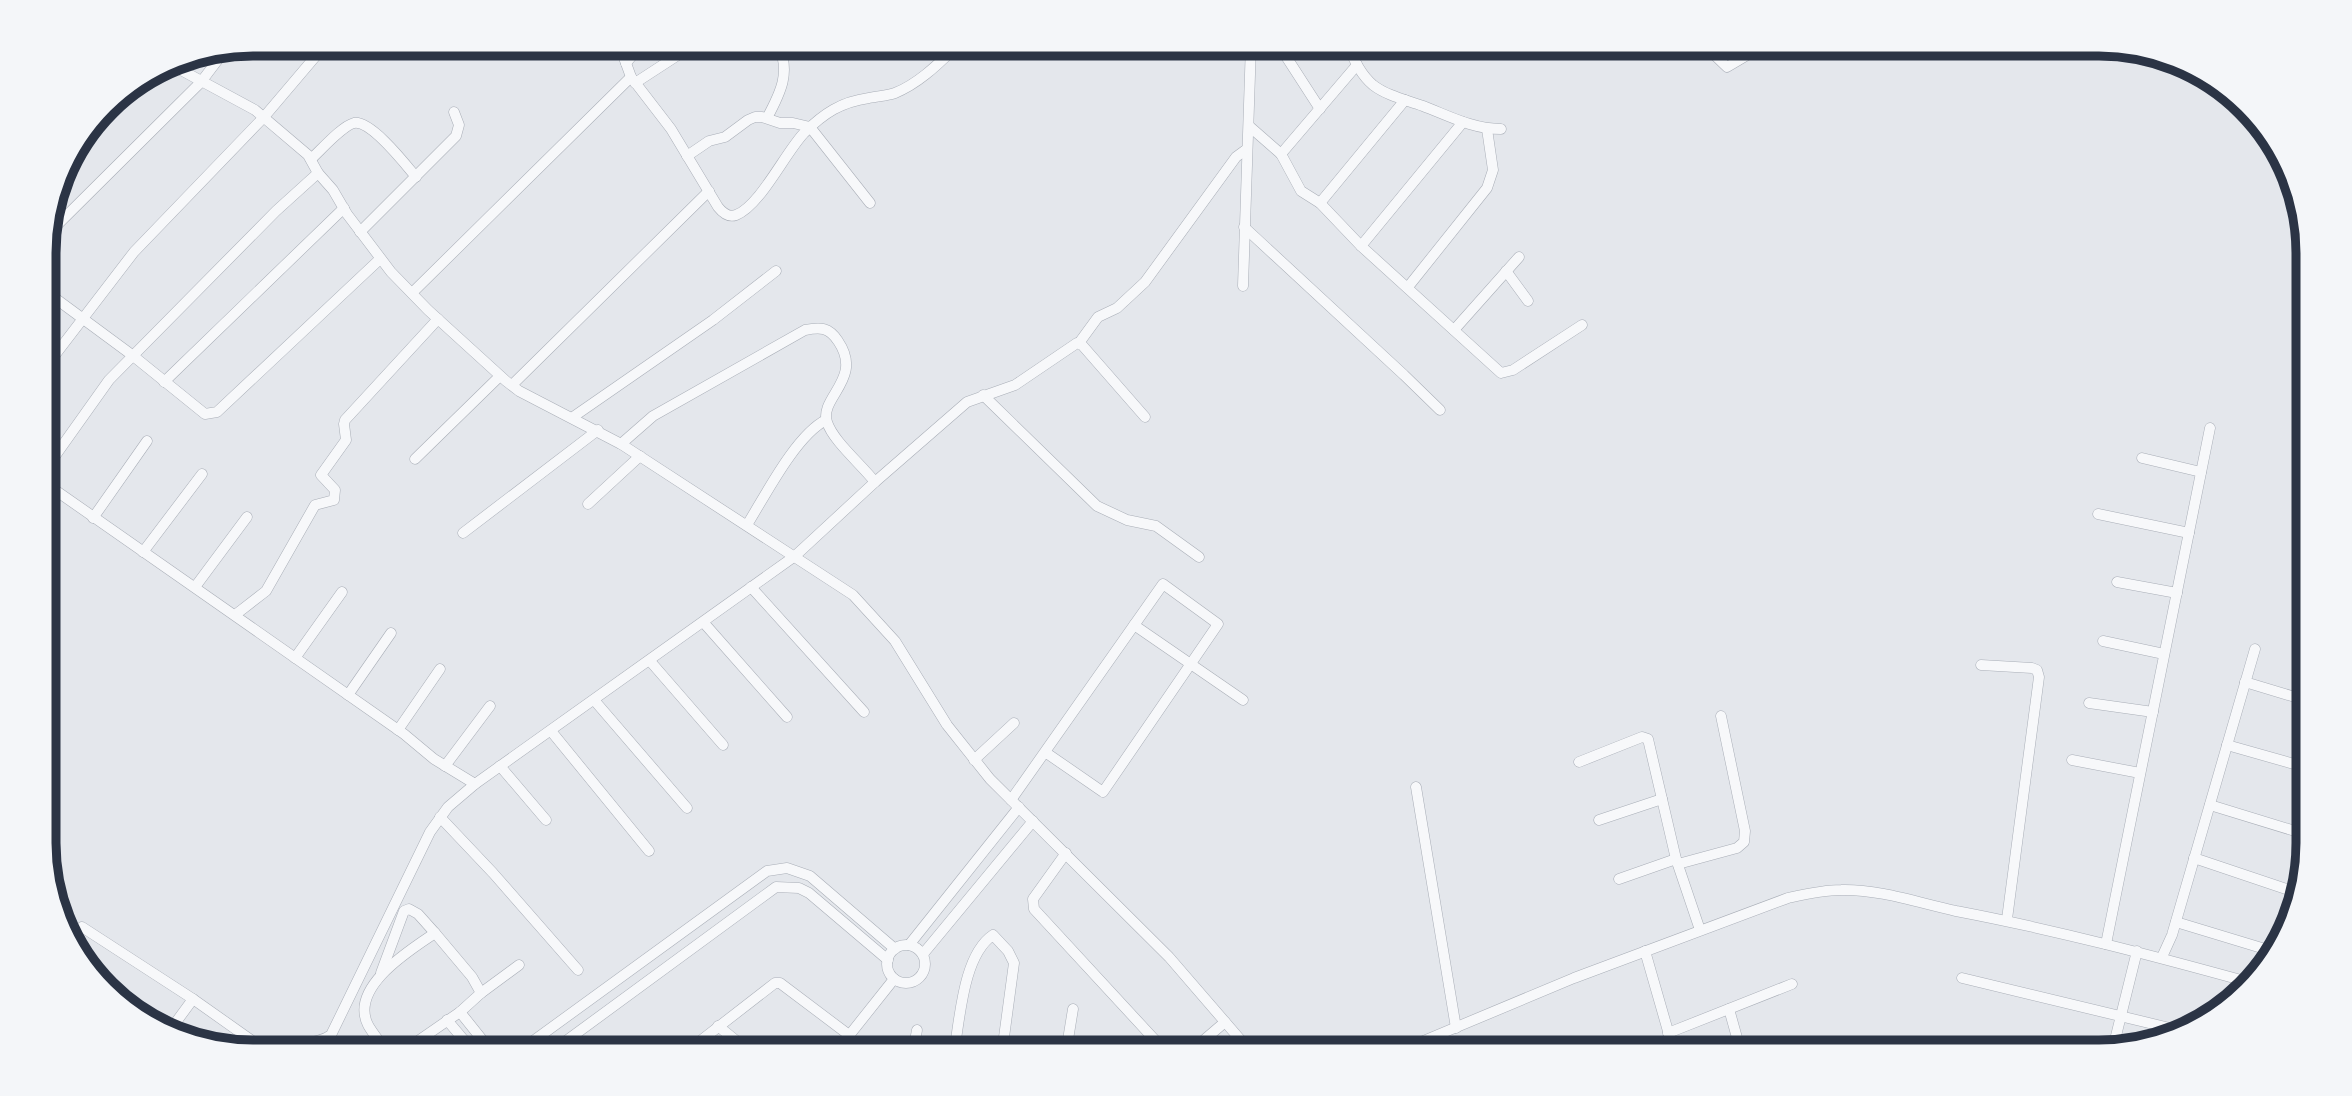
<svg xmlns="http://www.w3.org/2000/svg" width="2352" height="1096" viewBox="0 0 2352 1096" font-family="'DM Sans',sans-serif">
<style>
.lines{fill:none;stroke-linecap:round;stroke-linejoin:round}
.minor-casing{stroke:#a9aeb7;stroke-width:11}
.minor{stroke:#f7f8fa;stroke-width:10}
.rim{fill:none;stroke:#2b3445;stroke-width:9}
</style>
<rect width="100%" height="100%" fill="#e4e7ec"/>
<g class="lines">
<g class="minor-casing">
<g id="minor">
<path d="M619,44L631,77L671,129L718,207C722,212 728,218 736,215C760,206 785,153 804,133C824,113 841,102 869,98C877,96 887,96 895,93C920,83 940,62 959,44"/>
<path d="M1278,44L1320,109"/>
<path d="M1347,44C1354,59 1360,74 1373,85C1387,96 1407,100 1423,106C1449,116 1473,129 1501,129"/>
<path d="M1703,44L1727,67L1766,44"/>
<path d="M168,63L255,110L308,155L318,173L333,190L347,214L391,272L428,310L506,381L519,391L621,444L853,595L895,641L947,725L990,779L1169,957L1251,1052"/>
<path d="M626,63L642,44"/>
<path d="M635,83L695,44"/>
<path d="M767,118C781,92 791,72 778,44"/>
<path d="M1249,126L1281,154L1301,191L1320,203L1361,246L1501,373L1513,370L1582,325"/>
<path d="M1281,154L1357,65"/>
<path d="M687,156L709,141L725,137L748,120L755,117H762L780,123H793L810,127L870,203"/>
<path d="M311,159C321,150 342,126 354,123C371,120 406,165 416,177"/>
<path d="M1320,203L1405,100"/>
<path d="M1244,227L1404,375L1440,410"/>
<path d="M360,232L456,136L459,125L454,112"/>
<path d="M45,237L201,82L226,49"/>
<path d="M1361,246L1463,122"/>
<path d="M1506,271L1528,301"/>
<path d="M1243,286L1251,44"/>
<path d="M1408,287L1487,188L1493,170L1487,129"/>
<path d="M44,290L132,355L205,414L217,412L380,259"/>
<path d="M412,293L631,77"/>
<path d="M1454,330L1519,257"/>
<path d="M1079,343L1098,317L1117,308L1145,282L1236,157L1247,149"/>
<path d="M45,368L134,252L264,117L326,44"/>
<path d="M164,382L344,208"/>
<path d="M512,385L709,191"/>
<path d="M983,395L1097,506L1127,520L1156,526L1199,557"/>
<path d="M573,417L713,320L776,271"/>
<path d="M621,444L653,416L805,330C820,327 829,327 838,341C864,379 819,397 827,422C833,441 861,464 875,482"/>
<path d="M2142,458L2201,472"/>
<path d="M415,459L500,376"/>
<path d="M45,470L109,380L276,211L318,173"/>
<path d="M45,483L404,734L434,759L475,784"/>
<path d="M588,504L640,456"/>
<path d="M2098,514L2189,533"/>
<path d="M93,518L147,441"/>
<path d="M747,525C765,496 796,435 826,420"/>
<path d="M463,533L598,430"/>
<path d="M143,552L202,474"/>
<path d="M2117,582L2177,593"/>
<path d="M195,587L247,517"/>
<path d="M751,587L864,712"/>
<path d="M235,615L266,591L315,505L334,500L335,490L321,475L346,440L344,424L345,420L438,319"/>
<path d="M704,623L787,717"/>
<path d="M1134,625L1243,700"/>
<path d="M2103,641L2164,654"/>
<path d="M295,658L342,592"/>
<path d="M650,661L723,745"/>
<path d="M1981,665L2032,668L2037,670L2039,677L2007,919"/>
<path d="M2245,682L2308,701"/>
<path d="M348,695L391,633"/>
<path d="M594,700L687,808"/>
<path d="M2089,703L2153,712"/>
<path d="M398,730L440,669"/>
<path d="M551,731L649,851"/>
<path d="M2227,745L2308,768"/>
<path d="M974,760L1014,723"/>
<path d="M2072,760L2140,773"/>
<path d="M1579,762L1642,737L1648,739L1676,859L1700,930"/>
<path d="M445,766L490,706"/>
<path d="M500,766L546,820"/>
<path d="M1416,787L1456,1028"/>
<path d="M1011,800C1062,728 1112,656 1163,584L1218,624L1103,792L1045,752"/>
<path d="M2210,805L2308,835"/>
<path d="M440,817L493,873L578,970"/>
<path d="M1599,820L1662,799"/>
<path d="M1066,853L1033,899L1034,909L1166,1052"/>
<path d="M2194,858L2298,893"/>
<path d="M1678,864L1737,848L1744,842L1745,831L1721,716"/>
<path d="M1619,879L1676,859"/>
<path d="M2176,922L2275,952"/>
<path d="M82,927L193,999L268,1052"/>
<path d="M2106,944L2210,428"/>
<circle cx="906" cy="964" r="19"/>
<path d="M909,945L1019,807"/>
<path d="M1645,951L1674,1052"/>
<path d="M923,954L1033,821"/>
<path d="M2162,957L2172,935L2255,649"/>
<path d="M381,973L404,911L409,909L418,914L435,933"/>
<path d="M1962,978L2178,1030"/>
<path d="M481,993L519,965"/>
<path d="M1729,1009L1741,1052"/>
<path d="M460,1012L492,1052"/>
<path d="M447,1020L474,1052"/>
<path d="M718,1026L750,1052"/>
<path d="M168,1033L193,999"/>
<path d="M1668,1033L1792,984"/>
<path d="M1439,1035L1444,1052"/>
<path d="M1956,1049L1973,1052"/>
<path d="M272,1052C290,1037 313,1048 331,1035L430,832L448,807L475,784L795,556L875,482L967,402L1015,385L1077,343L1082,345L1145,417"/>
<path d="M387,1052C381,1043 373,1034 368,1025C349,987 410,950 435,933L472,977L481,993L460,1012L402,1052"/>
<path d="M518,1052L767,871L787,868L810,876L895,949"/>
<path d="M551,1052L776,887L799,888L809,893L888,960"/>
<path d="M686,1052L775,983H780L849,1035"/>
<path d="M836,1052L894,979"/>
<path d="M913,1052L917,1030"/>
<path d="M954,1052C960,1019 963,955 993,935L1008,951L1014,963L1002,1052"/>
<path d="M1066,1052L1073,1009"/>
<path d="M1190,1052L1225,1022"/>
<path d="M1397,1052L1574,978L1788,898C1806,894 1823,890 1841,890C1879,889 1919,903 1956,911C2056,930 2154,956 2252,983"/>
<path d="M1636,1052L1670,1039"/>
<path d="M2112,1052L2137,951"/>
</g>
</g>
<use href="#minor" class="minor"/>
</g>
<path d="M0 0H2352V1096H0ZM253 56H2099A197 197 0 0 1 2296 253V843A197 197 0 0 1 2099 1040H253A197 197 0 0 1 56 843V253A197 197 0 0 1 253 56Z" fill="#f4f6f9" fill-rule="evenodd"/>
<path class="rim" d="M253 56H2099A197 197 0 0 1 2296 253V843A197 197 0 0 1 2099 1040H253A197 197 0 0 1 56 843V253A197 197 0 0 1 253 56Z"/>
</svg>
